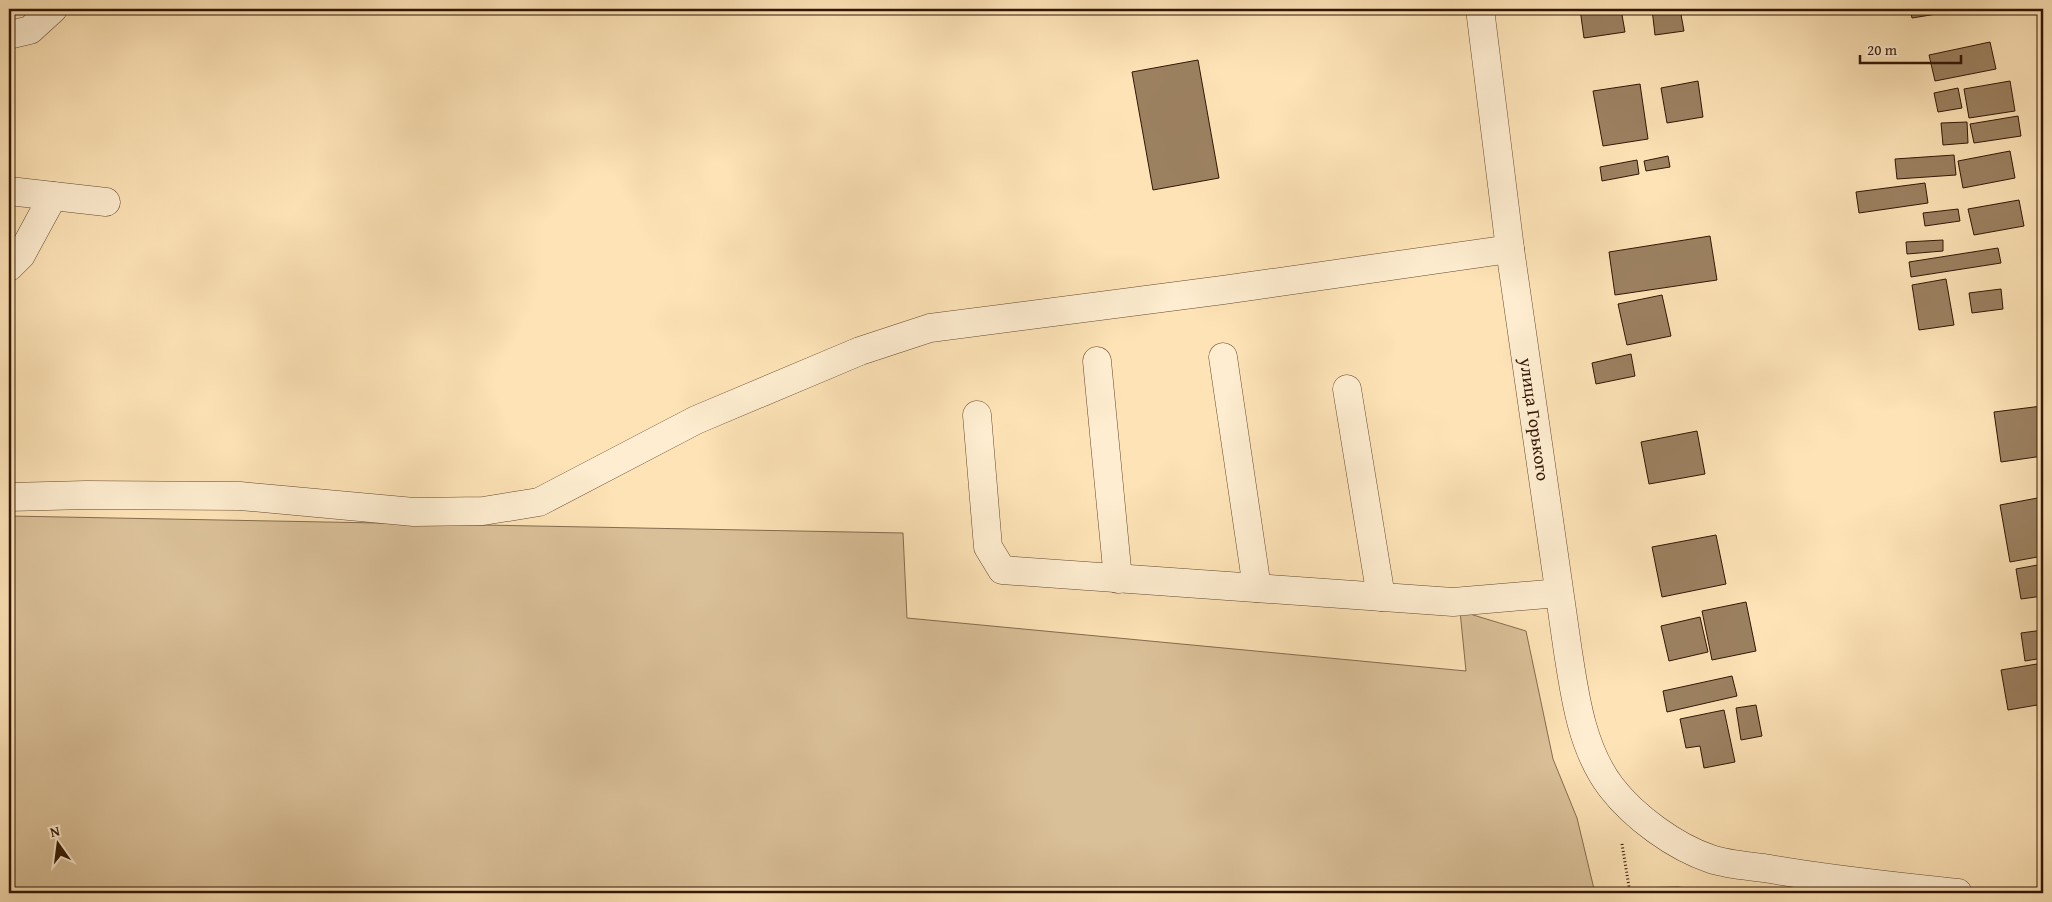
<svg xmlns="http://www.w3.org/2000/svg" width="2052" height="902" viewBox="0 0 2052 902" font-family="'Gentium Book Plus',serif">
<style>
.green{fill:#dac098;stroke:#866b4e}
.building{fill:#9c8161;stroke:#321604}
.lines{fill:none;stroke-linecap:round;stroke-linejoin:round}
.minor-casing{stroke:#654930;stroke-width:29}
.path{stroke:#321604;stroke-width:3;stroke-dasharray:1 2.5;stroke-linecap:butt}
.minor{stroke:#feedd0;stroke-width:28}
.labels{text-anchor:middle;stroke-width:4.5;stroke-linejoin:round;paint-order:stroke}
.street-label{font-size:18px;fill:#321604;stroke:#feedd0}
</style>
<rect width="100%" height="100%" fill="#fde3b6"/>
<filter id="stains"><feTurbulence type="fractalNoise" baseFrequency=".004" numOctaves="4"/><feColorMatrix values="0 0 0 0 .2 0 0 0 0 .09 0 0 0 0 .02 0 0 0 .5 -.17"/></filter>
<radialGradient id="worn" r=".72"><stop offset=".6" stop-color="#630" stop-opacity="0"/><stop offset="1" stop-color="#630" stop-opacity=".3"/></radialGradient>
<path class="green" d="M9,516L903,533L907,618L1466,671L1460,611L1526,631L1553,759L1577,818L1594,889L1678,887L1730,893H9Z"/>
<g class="building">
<path d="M1580,9H1621L1625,32L1584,38Z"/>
<path d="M1652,9H1680L1684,31L1655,35Z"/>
<path d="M1910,9H1948L1949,12L1912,18Z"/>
<path d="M1990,42L1996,69L1935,81L1929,55Z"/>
<path d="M1198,60L1219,178L1153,190L1132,72Z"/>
<path d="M1698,81L1703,117L1667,123L1661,88Z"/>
<path d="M2010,81L2015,111L1969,118L1964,89Z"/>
<path d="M1640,84L1648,139L1603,146L1593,91Z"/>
<path d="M1958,88L1962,108L1938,112L1934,93Z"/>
<path d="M2018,116L2021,136L1974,143L1970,124Z"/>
<path d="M1967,122L1968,143L1943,145L1941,123Z"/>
<path d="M2010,151L2015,178L1963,188L1958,161Z"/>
<path d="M1954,155L1956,175L1897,179L1895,159Z"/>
<path d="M1668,156L1670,167L1646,171L1644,161Z"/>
<path d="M1637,160L1639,174L1602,181L1600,167Z"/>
<path d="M1925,183L1928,203L1859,213L1856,192Z"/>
<path d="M2019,200L2024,226L1974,235L1968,209Z"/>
<path d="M1958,209L1960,221L1925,226L1923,213Z"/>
<path d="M1710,236L1717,280L1615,295L1609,252Z"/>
<path d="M1943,240V251L1907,254L1906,242Z"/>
<path d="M1998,248L2001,263L1911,277L1909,262Z"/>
<path d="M1946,279L1954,325L1919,330L1912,285Z"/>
<path d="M2001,289L2003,309L1972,313L1969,293Z"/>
<path d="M1662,295L1671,336L1627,345L1618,304Z"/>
<path d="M1631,354L1635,376L1596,384L1592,363Z"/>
<path d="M2042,406L2043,456L2001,462L1994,412Z"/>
<path d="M1697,431L1705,474L1649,484L1641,442Z"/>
<path d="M2043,497V556L2010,562L2000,505Z"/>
<path d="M1716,535L1726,584L1662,597L1652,547Z"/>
<path d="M2043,564V596L2021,599L2016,569Z"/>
<path d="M1746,602L1756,651L1712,660L1702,611Z"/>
<path d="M1700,617L1708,652L1669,661L1661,626Z"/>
<path d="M2043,630V658L2025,661L2021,633Z"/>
<path d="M2043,663V704L2008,710L2001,670Z"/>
<path d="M1732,676L1737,696L1667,712L1663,691Z"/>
<path d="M1756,705L1762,736L1741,740L1736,708Z"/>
<path d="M1724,710L1735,762L1704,768L1700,746L1686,748L1680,719Z"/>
</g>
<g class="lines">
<g class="minor-casing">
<g id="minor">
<path id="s1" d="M1480,9L1510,249L1568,652C1575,697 1582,749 1611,787C1634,817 1675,847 1711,859C1729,865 1751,866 1770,869C1832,880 1895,886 1958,893"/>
<path d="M9,35L30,30L53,9"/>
<path d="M9,191L106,202"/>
<path d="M9,267L21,255L53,196"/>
<path d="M1223,357L1257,588"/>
<path d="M1097,361L1118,579"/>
<path d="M1347,389L1381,597"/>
<path d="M977,415L988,547L1002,570L1453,602L1559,593"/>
<path d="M9,497L86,495L240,496L414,512L483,511L539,502L696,420L860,351L930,328L1223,290L1510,249"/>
</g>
</g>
<path class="path" d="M1622,844L1630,893"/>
<use href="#minor" class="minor"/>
</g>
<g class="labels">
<g class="street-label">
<text dy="6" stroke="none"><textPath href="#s1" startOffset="414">улица Горького</textPath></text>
</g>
</g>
<rect width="2052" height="902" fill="none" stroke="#fde3b6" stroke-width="30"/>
<rect x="10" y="10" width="2032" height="882" fill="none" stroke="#321604" stroke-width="2.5"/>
<rect x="15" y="15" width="2022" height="872" fill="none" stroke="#321604"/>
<g transform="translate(58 844) rotate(346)" stroke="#feedd0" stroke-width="4" paint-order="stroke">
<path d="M0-4L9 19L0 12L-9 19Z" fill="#321604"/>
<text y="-8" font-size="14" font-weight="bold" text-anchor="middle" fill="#321604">N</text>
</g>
<path d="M1860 55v8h101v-8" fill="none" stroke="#321604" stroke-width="2.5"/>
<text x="1867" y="55" font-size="15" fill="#321604" stroke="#feedd0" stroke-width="4" paint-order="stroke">20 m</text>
<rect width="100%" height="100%" filter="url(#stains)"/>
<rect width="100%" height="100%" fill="url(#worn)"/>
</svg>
